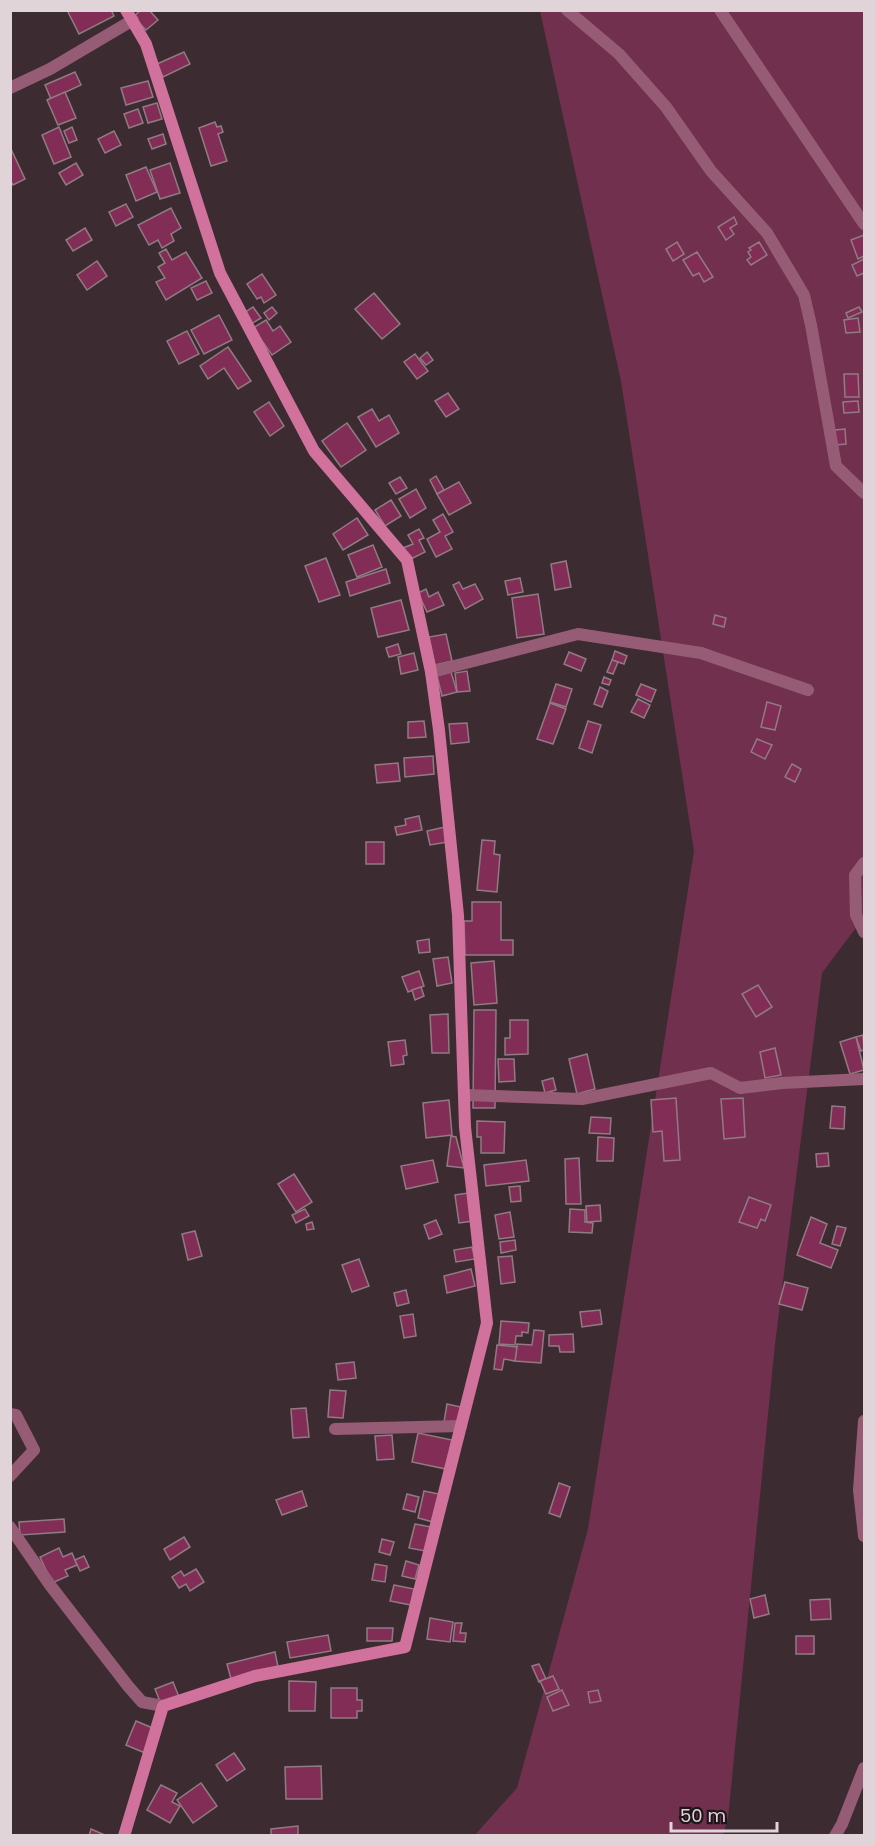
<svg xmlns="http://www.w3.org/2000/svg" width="875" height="1846" viewBox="0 0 875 1846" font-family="Poppins,sans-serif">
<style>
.green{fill:#71314e}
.building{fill:#822d56;stroke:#907b83;stroke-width:1.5}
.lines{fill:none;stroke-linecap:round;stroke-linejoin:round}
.street{stroke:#975c75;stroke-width:12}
.secondary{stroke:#d0729b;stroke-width:12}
</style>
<rect width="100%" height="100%" fill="#3d2b32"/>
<path class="green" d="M540,11H864V917L822,973L775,1344L728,1818L723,1835L474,1836L517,1788L588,1529L694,851L621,381Z"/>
<g class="building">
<path d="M67,10H111L114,16L79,34Z"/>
<path d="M141,10H149L158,20L146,30L133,17Z"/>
<path d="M184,52L190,64L163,77L157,64Z"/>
<path d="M75,72L81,85L51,99L45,85Z"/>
<path d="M148,81L153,97L126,105L121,88Z"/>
<path d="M65,92L76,118L58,125L47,100Z"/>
<path d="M157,103L162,119L148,123L143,107Z"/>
<path d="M138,109L143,123L129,128L124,114Z"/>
<path d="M215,122L217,127L221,126L223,132L218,134L227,161L211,166L199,128Z"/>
<path d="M59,127L71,157L54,164L42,135Z"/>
<path d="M72,127L77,140L69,143L64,131Z"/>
<path d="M114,131L121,145L105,153L98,139Z"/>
<path d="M163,134L166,144L152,149L148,139Z"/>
<path d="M11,149L25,179L13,185L10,179Z"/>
<path d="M76,163L83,175L66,185L59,173Z"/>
<path d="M170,163L180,193L160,199L150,170Z"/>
<path d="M146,167L157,192L136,201L126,175Z"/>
<path d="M126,204L133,217L116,226L109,212Z"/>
<path d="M171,208L181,228L171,234L174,241L162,248L158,240L149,245L138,225Z"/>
<path d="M734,217L737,224L730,228L734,234L726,240L718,227Z"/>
<path d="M85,228L92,240L73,251L66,240Z"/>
<path d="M864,235V256L858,259L851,240Z"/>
<path d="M677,242L684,254L673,261L666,249Z"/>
<path d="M759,242L767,255L751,265L747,260L751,257L748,252L751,250L749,248Z"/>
<path d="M166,249L172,260L186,252L202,278L166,300L156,282L165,278L158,267L165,263L159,253Z"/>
<path d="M697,252L713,277L704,282L699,273L693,276L683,260Z"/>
<path d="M864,259V273L857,276L852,265Z"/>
<path d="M97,261L107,276L87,290L77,275Z"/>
<path d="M262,274L276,295L264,303L261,297L257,299L247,284Z"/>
<path d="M206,281L212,293L197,300L191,288Z"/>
<path d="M374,293L400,324L382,339L355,309Z"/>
<path d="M253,307L261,318L251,324L244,313Z"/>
<path d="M272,307L277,313L269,320L264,313Z"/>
<path d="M859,307L862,312L848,318L846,313Z"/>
<path d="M219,315L232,340L204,354L191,330Z"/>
<path d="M858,318L860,332L846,333L844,320Z"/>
<path d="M266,320L273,331L280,326L291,342L272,355L253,328Z"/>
<path d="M187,331L199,354L179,364L167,341Z"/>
<path d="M228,347L251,381L238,389L224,368L208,379L200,366Z"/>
<path d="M427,352L433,360L426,365L420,358Z"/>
<path d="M415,354L428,371L417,379L404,362Z"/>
<path d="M844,374H858L859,397H845Z"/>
<path d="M448,393L459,409L446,417L435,401Z"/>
<path d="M858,401L859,412L844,413L843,402Z"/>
<path d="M269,402L284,426L270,436L254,412Z"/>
<path d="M372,409L379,421L389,415L399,433L376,447L358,417Z"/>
<path d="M347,423L366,450L341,467L322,441Z"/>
<path d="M845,429L846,444L836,445L835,430Z"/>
<path d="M436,476L444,490L437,494L430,480Z"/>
<path d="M400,477L407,488L396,494L389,483Z"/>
<path d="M459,482L471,503L449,515L437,494Z"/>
<path d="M416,489L426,508L410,518L399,499Z"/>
<path d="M391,500L401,516L385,526L375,510Z"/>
<path d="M443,514L453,532L445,536L452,549L436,557L427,539L440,532L433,520Z"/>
<path d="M357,518L368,535L343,550L333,534Z"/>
<path d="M419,529L424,538L419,540L425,552L409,560L403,548L413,544L408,535Z"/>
<path d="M373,545L382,567L357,577L348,555Z"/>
<path d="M326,558L340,595L319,602L305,566Z"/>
<path d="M566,561L571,587L555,590L551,564Z"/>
<path d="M386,569L390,583L350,596L346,582Z"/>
<path d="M520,578L523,592L508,595L505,581Z"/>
<path d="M459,582L463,589L475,584L483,599L465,609L453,585Z"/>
<path d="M426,589L429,597L438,592L444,605L427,612L418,593Z"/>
<path d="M538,594L544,634L517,638L512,598Z"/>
<path d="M401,600L409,630L378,637L371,608Z"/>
<path d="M715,615L726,618L724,627L713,624Z"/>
<path d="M446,634L452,661L435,665L429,637Z"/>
<path d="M398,644L401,654L389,657L386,648Z"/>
<path d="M615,651L627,656L624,664L612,660Z"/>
<path d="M569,652L586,659L581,671L564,664Z"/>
<path d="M414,653L418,670L401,674L398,657Z"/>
<path d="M612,660L618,662L613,674L607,672Z"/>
<path d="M467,671L470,691L457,692L455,673Z"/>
<path d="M451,672L457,692L442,696L437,676Z"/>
<path d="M604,677L611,680L609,685L602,683Z"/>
<path d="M556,684L572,689L566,707L550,702Z"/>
<path d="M641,684L656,690L651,702L636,695Z"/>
<path d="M600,687L608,691L602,707L594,704Z"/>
<path d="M638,699L650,705L644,718L631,712Z"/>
<path d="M767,702L781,706L775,730L761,727Z"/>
<path d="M550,703L566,709L553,744L537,739Z"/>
<path d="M424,721L426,737L408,738V722Z"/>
<path d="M588,721L601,725L592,753L579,748Z"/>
<path d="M467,723L469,742L451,744L449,724Z"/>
<path d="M757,739L772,745L765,759L751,752Z"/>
<path d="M433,756L434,774L405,777L404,758Z"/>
<path d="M398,763L400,781L377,783L375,765Z"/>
<path d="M792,764L801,769L795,782L785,777Z"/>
<path d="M419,816L422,830L397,835L395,827L406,825L405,819Z"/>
<path d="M445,827L448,842L430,845L427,831Z"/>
<path d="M482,840L495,841L494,854L500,855L497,892L477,890Z"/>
<rect x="366" y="842" width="18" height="22"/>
<path d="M472,902H501V940H513V955H465L464,921H472Z"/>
<path d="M429,939L430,952L419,953L417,941Z"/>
<path d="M448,957L452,983L437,986L433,959Z"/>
<path d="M494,961L497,1003L474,1005L471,963Z"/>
<path d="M419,971L424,986L408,992L402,977Z"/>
<path d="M758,985L772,1007L756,1017L742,994Z"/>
<path d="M421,987L424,996L415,1000L412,990Z"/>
<path d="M474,1010H496L495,1108H473Z"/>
<path d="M448,1014L449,1053H432L430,1015Z"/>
<path d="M510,1020H528V1054L505,1055V1038H510Z"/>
<path d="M863,1035L864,1050L861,1051L856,1037Z"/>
<path d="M856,1037L864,1070L850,1074L840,1042Z"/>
<path d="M405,1040L407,1055L403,1056L404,1064L391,1066L388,1042Z"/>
<path d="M775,1048L781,1075L765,1078L760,1052Z"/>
<path d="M587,1054L595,1089L577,1094L569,1059Z"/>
<path d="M498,1059H514L515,1081L499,1082Z"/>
<path d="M553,1078L556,1090L545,1093L542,1081Z"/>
<path d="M676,1098L680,1160L664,1161L662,1131L653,1132L651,1100Z"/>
<path d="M743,1098L745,1137L724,1139L721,1099Z"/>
<path d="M449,1100L452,1135L426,1138L423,1103Z"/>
<path d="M832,1106L845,1107L844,1129L830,1128Z"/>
<path d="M591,1117L611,1118L610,1134L589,1133Z"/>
<path d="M477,1121L505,1122L504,1153H481V1137H477Z"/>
<path d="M451,1136L456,1137L464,1168L447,1166Z"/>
<path d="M598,1137L614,1138L613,1161H597Z"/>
<path d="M828,1153L829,1166L817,1167L816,1154Z"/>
<path d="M579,1158L581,1204H566L565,1159Z"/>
<path d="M433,1160L438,1182L406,1189L401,1166Z"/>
<path d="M526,1160L529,1181L486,1186L484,1165Z"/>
<path d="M294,1174L312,1202L296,1212L278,1184Z"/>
<path d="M520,1186L521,1201L511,1202L509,1187Z"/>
<path d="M468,1193L473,1221L459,1223L455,1195Z"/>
<path d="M749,1197L771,1205L765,1221L761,1219L757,1228L739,1222Z"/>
<path d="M600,1205L601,1221L587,1222L586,1206Z"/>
<path d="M305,1209L309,1216L296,1223L292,1215Z"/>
<path d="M570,1209L585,1210V1222L593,1223L592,1233L569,1232Z"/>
<path d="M510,1212L514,1237L499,1239L495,1215Z"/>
<path d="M811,1217L827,1224L820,1243L838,1250L831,1268L797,1255Z"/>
<path d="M436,1220L442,1234L429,1239L424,1225Z"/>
<path d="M312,1222L314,1229L307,1230L306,1224Z"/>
<path d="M837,1226L846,1228L840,1246L832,1244Z"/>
<path d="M195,1231L202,1256L188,1260L182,1234Z"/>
<path d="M515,1240L516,1250L501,1253L500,1242Z"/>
<path d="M472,1247L475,1259L456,1262L454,1250Z"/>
<path d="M512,1256L515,1282L501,1284L498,1257Z"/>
<path d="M359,1259L369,1286L352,1292L342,1265Z"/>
<path d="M471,1269L475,1286L447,1293L444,1276Z"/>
<path d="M785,1282L808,1288L802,1310L779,1304Z"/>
<path d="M406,1290L409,1303L397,1306L394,1293Z"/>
<path d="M600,1310L602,1324L582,1327L580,1312Z"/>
<path d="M413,1314L416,1336L404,1338L400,1316Z"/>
<path d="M501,1321L529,1323L528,1333L522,1332V1336H516L515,1345L499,1344Z"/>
<path d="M534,1330L544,1331L541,1363L515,1361L517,1344L532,1345Z"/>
<path d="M573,1334L574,1352H560L559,1346H549V1335Z"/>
<path d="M497,1345L517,1347L515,1361L504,1359L502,1370L494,1369Z"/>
<path d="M354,1362L356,1378L338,1380L336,1364Z"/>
<path d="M330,1390L346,1391L343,1418L328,1417Z"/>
<path d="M447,1404L461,1407L458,1424L444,1422Z"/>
<path d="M306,1408L309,1437L293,1438L291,1409Z"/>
<path d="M418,1433L452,1440L446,1469L412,1462Z"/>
<path d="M392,1435L394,1459L377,1460L375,1436Z"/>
<path d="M559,1483L570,1487L560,1517L549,1513Z"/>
<path d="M302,1491L307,1506L282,1515L276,1500Z"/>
<path d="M424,1491L439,1494L433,1522L418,1518Z"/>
<path d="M407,1494L419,1497L415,1512L403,1509Z"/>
<path d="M64,1519L65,1532L20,1535L19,1522Z"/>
<path d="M415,1524L431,1527L425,1551L409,1548Z"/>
<path d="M184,1537L190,1547L170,1560L164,1549Z"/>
<path d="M382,1539L394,1542L390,1555L379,1552Z"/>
<path d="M59,1548L63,1557L72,1553L77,1565L65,1570L68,1576L52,1583L40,1557Z"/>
<path d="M84,1556L89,1567L80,1571L75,1560Z"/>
<path d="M406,1561L419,1565L415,1579L402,1576Z"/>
<path d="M375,1564L387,1566L385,1582L372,1580Z"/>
<path d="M196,1569L204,1582L190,1591L186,1584L179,1588L172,1577L181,1571L184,1576Z"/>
<path d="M394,1585L414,1589L411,1605L390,1601Z"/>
<path d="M765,1595L769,1614L754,1618L750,1599Z"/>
<path d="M830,1599L831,1619L811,1620L810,1600Z"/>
<path d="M430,1618L453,1622L450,1642L427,1639Z"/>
<path d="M455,1623H462L460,1633H466L465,1642L453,1641Z"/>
<path d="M367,1628H393L392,1641H367Z"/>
<path d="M328,1635L331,1651L290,1658L287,1642Z"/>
<rect x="796" y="1636" width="18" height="18"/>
<path d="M275,1652L278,1667L231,1679L227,1664Z"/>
<path d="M539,1664L546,1679L539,1682L532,1666Z"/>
<path d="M553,1676L559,1689L546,1694L540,1681Z"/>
<path d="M289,1681L316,1682L315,1711H289Z"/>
<path d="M173,1682L179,1697L161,1704L155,1689Z"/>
<path d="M331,1688H357V1700H362V1711H357V1718H331Z"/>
<path d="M562,1690L569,1705L553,1711L547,1697Z"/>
<path d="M598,1690L601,1701L590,1703L588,1692Z"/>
<path d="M136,1721L155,1729L145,1753L126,1745Z"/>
<path d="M234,1753L245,1769L227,1781L216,1765Z"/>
<path d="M321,1766L322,1799H286L285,1767Z"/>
<path d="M201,1783L217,1806L193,1823L177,1800Z"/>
<path d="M161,1785L177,1793L172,1802L180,1806L170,1823L147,1810Z"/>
<path d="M298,1826V1836H271V1829Z"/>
<path d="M91,1829L107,1836H89Z"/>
</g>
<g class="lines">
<g class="street">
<path d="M567,10L619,54L666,107L711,171L767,233L804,295L811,325L836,466L864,493"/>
<path d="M720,10L864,224"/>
<path d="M10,88L50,69L133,20"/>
<path d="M431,672L578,634L701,653L808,690"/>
<path d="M864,863L855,875L856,915L864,932"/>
<path d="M464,1095L582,1099L711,1073L740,1088L782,1083L864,1079"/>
<path d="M10,1414L16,1415L34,1450L10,1476"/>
<path d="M864,1421L859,1490L864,1536"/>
<path d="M335,1429L461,1426"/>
<path d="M10,1527L50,1585L128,1686L142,1702L163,1706"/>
<path d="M835,1836L842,1824L864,1768"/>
</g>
<path class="secondary" d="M124,1836L163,1706L255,1676L405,1647L487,1323L465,1127L458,915L439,730L431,672L407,560L314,451L220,273L146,44L126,10"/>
</g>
<rect width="875" height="1846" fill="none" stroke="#e0d4d8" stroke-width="24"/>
<path d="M671 1822v9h106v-9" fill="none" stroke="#e0d4d8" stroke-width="3"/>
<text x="680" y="1822" font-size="18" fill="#e0d4d8" stroke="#1f161a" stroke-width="4.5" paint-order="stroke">50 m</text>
</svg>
